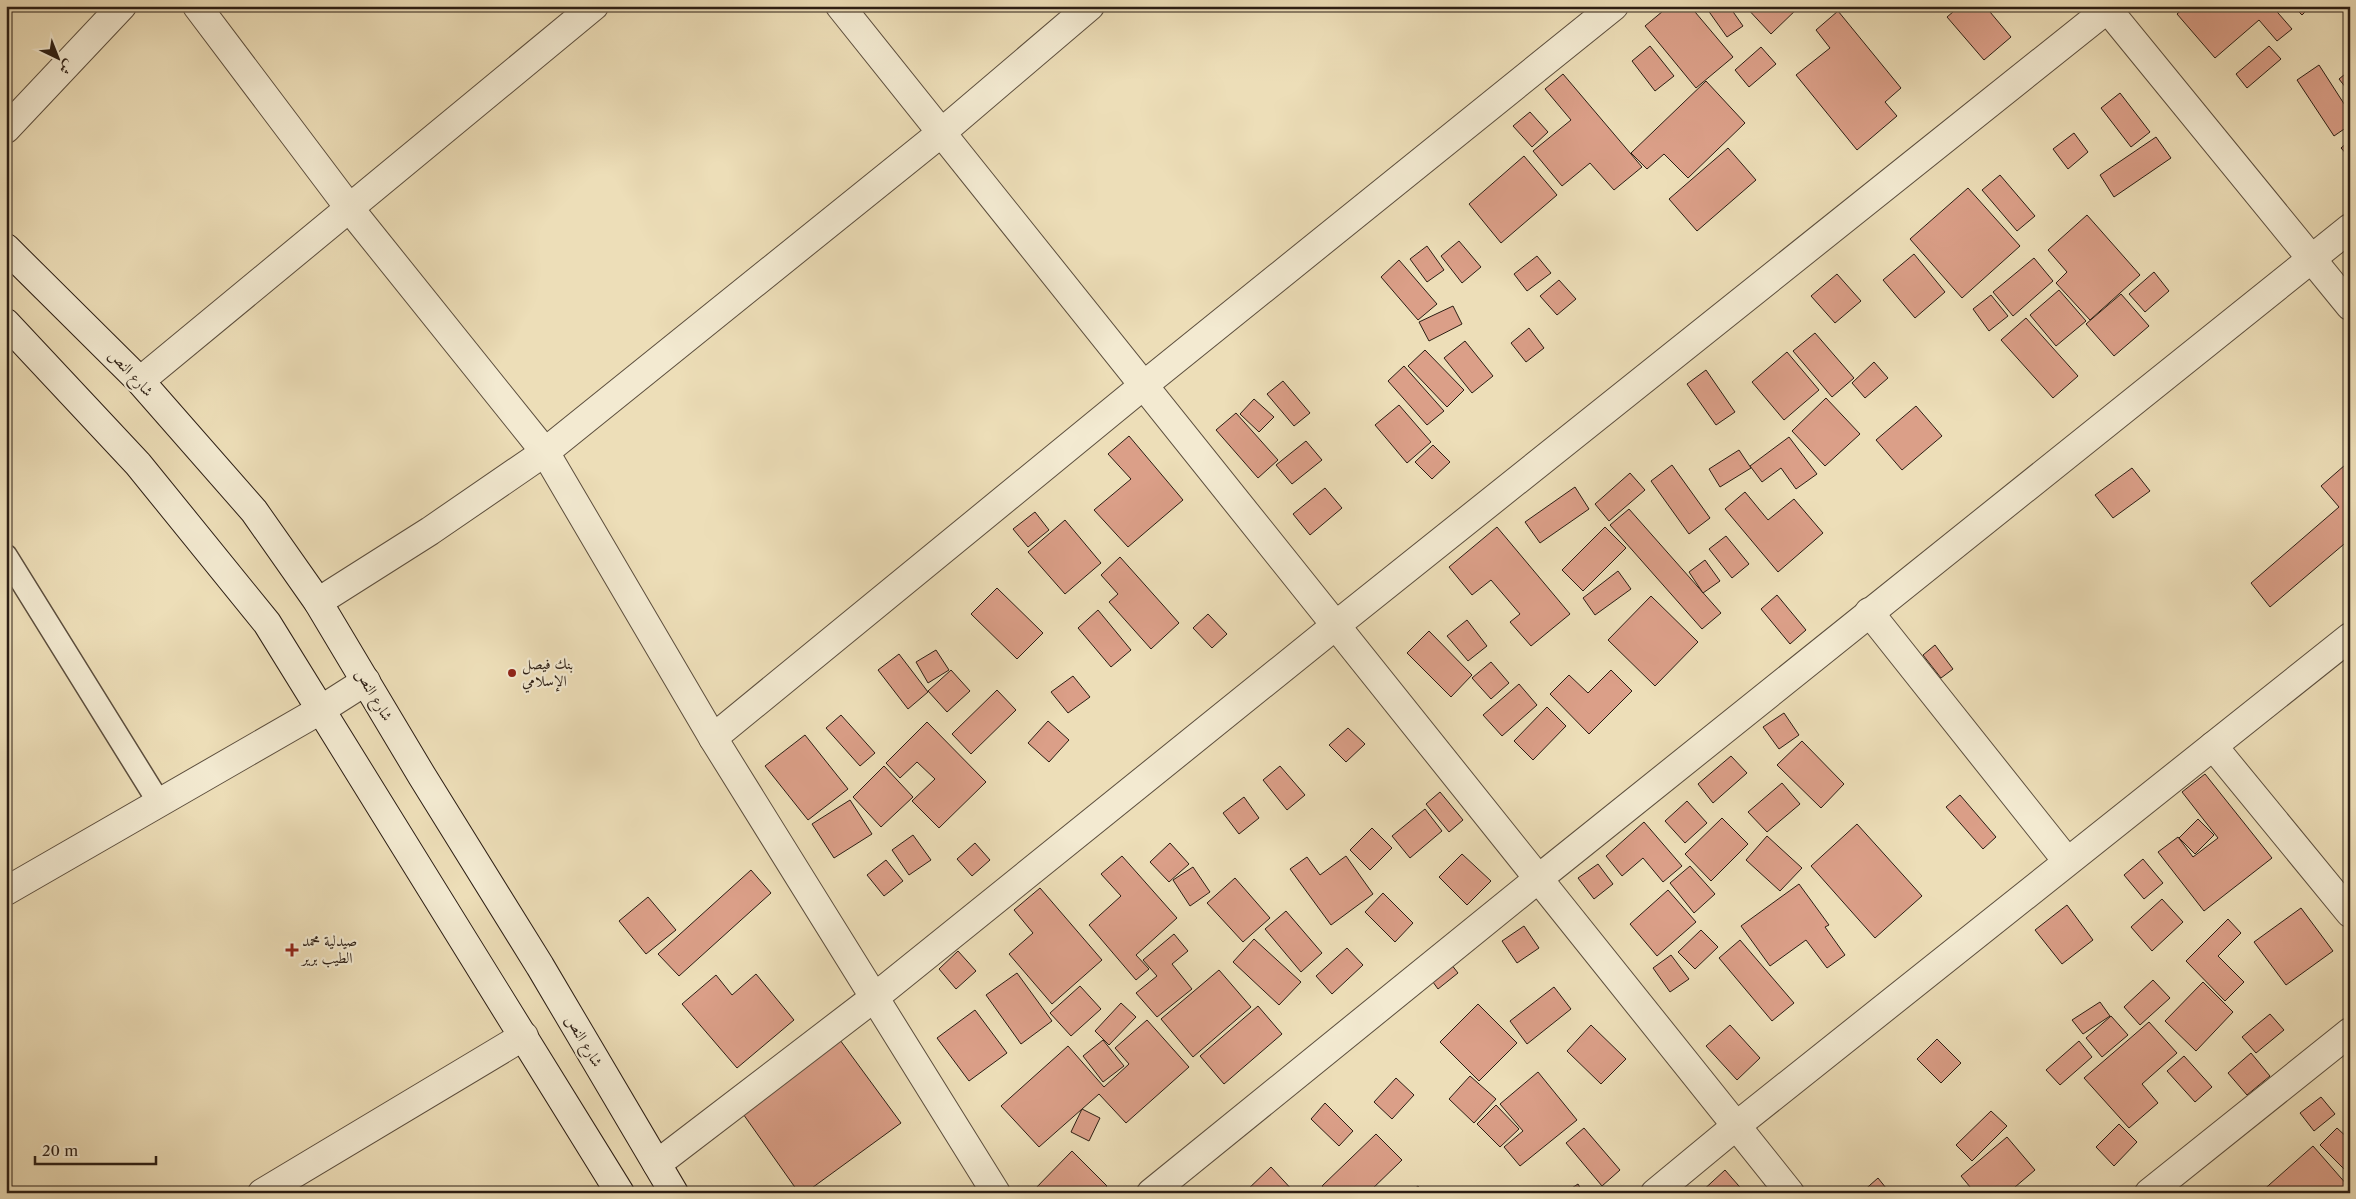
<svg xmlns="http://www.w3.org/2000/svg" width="2356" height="1199" viewBox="0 0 2356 1199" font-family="'Libre Caslon Text',Amiri,serif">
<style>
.building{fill:#db9f88;stroke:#2c1e14}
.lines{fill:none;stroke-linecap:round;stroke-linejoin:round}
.service-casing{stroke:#5c4e3d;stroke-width:25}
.minor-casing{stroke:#5c4e3d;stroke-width:30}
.tertiary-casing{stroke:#5c4e3d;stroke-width:30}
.secondary-casing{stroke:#2c1e14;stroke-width:30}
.service{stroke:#f3ead1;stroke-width:22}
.minor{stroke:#f3ead1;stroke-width:28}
.tertiary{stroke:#f3ead1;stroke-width:28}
.secondary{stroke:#f3ead1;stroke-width:28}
.poi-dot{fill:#8f2418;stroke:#f3ead1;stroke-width:2}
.labels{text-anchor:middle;stroke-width:4.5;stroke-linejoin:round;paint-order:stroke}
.street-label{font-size:15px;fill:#2c1e14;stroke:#f3ead1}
.poi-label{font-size:15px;fill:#2c1e14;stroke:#f3ead1;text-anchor:start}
</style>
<rect width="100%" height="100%" fill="#eddeb8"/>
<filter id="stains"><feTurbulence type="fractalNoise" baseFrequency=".004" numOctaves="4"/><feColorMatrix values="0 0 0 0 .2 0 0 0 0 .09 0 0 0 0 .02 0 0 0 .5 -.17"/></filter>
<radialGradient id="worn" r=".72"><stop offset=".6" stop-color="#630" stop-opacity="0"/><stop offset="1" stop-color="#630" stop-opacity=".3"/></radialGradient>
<g class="building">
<path d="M1669,6H1690L1733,57L1696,88L1645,26Z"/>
<path d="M1705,6H1729L1743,26L1727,37Z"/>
<path d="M1745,6H1800L1771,34Z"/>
<path d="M1960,6H1985L2011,37L1984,60L1947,17Z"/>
<path d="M2186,6H2272L2292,29L2277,41L2259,20L2215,58L2177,14Z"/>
<path d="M2293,6H2311L2302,15Z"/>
<path d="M1838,11L1901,88L1885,102L1897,116L1857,150L1796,75L1830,48L1816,30Z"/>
<path d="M1650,46L1674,76L1655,91L1632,61Z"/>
<path d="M2269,46L2281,59L2247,88L2236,74Z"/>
<path d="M1761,47L1776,64L1749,87L1735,70Z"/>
<path d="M2319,65L2350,113V125L2334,136L2297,80Z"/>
<path d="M2350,70V93L2339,79Z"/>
<path d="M1563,74L1642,167L1614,190L1590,163L1562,186L1533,151L1571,120L1545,89Z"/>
<path d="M1706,81L1745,123L1688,178L1664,154L1647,169L1631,153Z"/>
<path d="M2120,93L2150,132L2131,147L2101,108Z"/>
<path d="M1530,112L1548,132L1532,147L1513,126Z"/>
<path d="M2074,133L2088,152L2068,169L2053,149Z"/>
<path d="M2156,137L2171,158L2114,197L2100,175Z"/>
<path d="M2350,140V158L2341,148Z"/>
<path d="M1728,148L1756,180L1697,231L1669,199Z"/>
<path d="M1524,156L1557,195L1501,243L1469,204Z"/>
<path d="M2000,175L2035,216L2017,231L1982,190Z"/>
<path d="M1968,188L2020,246L1962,298L1910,239Z"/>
<path d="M2087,215L2140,275L2090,320L2056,283L2067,272L2048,250Z"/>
<path d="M1459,241L1481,267L1462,283L1441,256Z"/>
<path d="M1427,246L1444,270L1427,282L1410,259Z"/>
<path d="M1914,254L1945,292L1915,318L1883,280Z"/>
<path d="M1537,256L1551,273L1527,291L1514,274Z"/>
<path d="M2034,258L2053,281L2013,316L1993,292Z"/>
<path d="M1399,260L1437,304L1418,320L1381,277Z"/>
<path d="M2154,272L2169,291L2145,312L2129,294Z"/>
<path d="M1837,274L1861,301L1835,323L1811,296Z"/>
<path d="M1559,280L1576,299L1557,315L1540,296Z"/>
<path d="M2059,290L2086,321L2056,346L2030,315Z"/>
<path d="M2121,294L2149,326L2114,356L2086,324Z"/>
<path d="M1991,295L2008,316L1989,331L1973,309Z"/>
<path d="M1453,306L1462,324L1429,341L1419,322Z"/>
<path d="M2026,318L2078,376L2053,398L2001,340Z"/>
<path d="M1529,328L1544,348L1526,362L1511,343Z"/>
<path d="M1815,333L1854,378L1832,397L1793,351Z"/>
<path d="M1465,341L1493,376L1472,393L1444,358Z"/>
<path d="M1425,350L1464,390L1447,407L1408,366Z"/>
<path d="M1787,352L1819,390L1784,420L1752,382Z"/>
<path d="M1874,362L1888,378L1865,398L1852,383Z"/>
<path d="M1404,366L1444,411L1427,425L1388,381Z"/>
<path d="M1706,370L1735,412L1716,425L1687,384Z"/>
<path d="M1283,381L1310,413L1294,426L1267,394Z"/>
<path d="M1826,398L1860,434L1825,466L1792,431Z"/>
<path d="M1254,399L1274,417L1259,432L1240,414Z"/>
<path d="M1399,405L1431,442L1407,463L1375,425Z"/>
<path d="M1916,406L1942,436L1902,470L1876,440Z"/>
<path d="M1236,413L1278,460L1258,478L1216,430Z"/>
<path d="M1129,436L1183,500L1128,547L1094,510L1131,479L1108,454Z"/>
<path d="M1789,437L1817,474L1796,489L1781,468L1762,482L1750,466Z"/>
<path d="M1306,441L1322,460L1292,484L1276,465Z"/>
<path d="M1433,445L1450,462L1432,479L1415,462Z"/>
<path d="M1739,450L1751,468L1720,487L1709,469Z"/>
<path d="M1672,465L1710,518L1689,534L1651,481Z"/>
<path d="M2345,465L2350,471V539L2270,607L2251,583L2339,507L2321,486Z"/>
<path d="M2132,468L2150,491L2113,518L2095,495Z"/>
<path d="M1630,473L1645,490L1609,521L1595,504Z"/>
<path d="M1575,487L1589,509L1540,543L1525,522Z"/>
<path d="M1325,488L1342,508L1310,535L1293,514Z"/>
<path d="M1745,492L1768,520L1794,499L1823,533L1778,572L1725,509Z"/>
<path d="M1629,509L1721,613L1702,629L1610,525Z"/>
<path d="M1035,512L1049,530L1028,547L1013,529Z"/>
<path d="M1065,520L1101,563L1065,594L1028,552Z"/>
<path d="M1497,527L1570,614L1531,646L1510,622L1520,614L1491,580L1472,595L1449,567Z"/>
<path d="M1605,527L1626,548L1583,591L1562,570Z"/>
<path d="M1726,536L1749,564L1732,578L1709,549Z"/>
<path d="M1120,557L1179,623L1151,649L1109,602L1118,594L1101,575Z"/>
<path d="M1705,560L1720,581L1703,593L1689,572Z"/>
<path d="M1618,571L1631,589L1595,615L1583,598Z"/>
<path d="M997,588L1043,633L1017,659L971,614Z"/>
<path d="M1777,595L1806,630L1790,644L1761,609Z"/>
<path d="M1651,596L1698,642L1655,686L1608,640Z"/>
<path d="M1098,610L1131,650L1111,667L1078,628Z"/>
<path d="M1208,614L1227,634L1212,648L1193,628Z"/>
<path d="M1467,620L1487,646L1468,661L1447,636Z"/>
<path d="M1429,631L1472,675L1451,697L1407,653Z"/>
<path d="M1935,645L1953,669L1941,678L1923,655Z"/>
<path d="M936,650L949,670L928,683L916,662Z"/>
<path d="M899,654L928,692L908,709L878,670Z"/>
<path d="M1491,662L1509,683L1491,699L1472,678Z"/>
<path d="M951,670L970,691L947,712L928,691Z"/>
<path d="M1611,670L1632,691L1589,734L1550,694L1569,675L1588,693Z"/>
<path d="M1073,676L1090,697L1068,713L1051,692Z"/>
<path d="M1519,684L1537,705L1502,736L1483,715Z"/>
<path d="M997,690L1016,710L971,754L952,734Z"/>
<path d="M1547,707L1566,726L1533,760L1514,741Z"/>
<path d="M1784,713L1799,735L1779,749L1763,727Z"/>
<path d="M841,715L875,753L860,766L826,728Z"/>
<path d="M1048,721L1069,740L1049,762L1028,743Z"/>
<path d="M927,722L986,782L939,828L912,801L935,779L917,762L900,778L886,763Z"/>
<path d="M1348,728L1365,744L1346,762L1329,745Z"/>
<path d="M805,735L848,789L808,820L765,766Z"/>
<path d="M1802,741L1844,784L1821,808L1777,765Z"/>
<path d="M1731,756L1747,773L1713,803L1698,784Z"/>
<path d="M884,766L913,797L881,827L853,797Z"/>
<path d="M1280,766L1305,795L1287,810L1263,780Z"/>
<path d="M2205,774L2272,858L2204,911L2158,852L2178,837L2193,857L2218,838L2182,792Z"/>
<path d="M1782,783L1800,804L1767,832L1748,812Z"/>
<path d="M1440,792L1463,820L1449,832L1426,804Z"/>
<path d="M1960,795L1996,837L1983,849L1946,807Z"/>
<path d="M1244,797L1259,818L1239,834L1223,813Z"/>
<path d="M850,800L872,834L834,858L812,824Z"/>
<path d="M1687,801L1707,823L1685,843L1665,821Z"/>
<path d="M1425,809L1442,831L1410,858L1392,836Z"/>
<path d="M1722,818L1748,844L1711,881L1685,854Z"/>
<path d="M2198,819L2214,835L2195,854L2179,838Z"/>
<path d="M1644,822L1682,866L1663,882L1643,858L1622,876L1606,856Z"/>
<path d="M1857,824L1922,896L1875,938L1811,866Z"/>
<path d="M1372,828L1392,848L1370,870L1350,850Z"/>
<path d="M913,835L931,860L909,875L892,850Z"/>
<path d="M1767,836L1802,868L1780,891L1746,860Z"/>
<path d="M975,843L990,860L972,876L957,859Z"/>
<path d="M1170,843L1189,864L1169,882L1150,862Z"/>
<path d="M1462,854L1491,881L1467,905L1439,877Z"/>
<path d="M1122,856L1177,918L1136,955L1149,969L1136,980L1089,925L1121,896L1101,874Z"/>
<path d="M1346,856L1373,894L1331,925L1290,869L1307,857L1320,875Z"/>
<path d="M2143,859L2163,883L2144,899L2124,875Z"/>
<path d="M886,860L903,881L884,896L867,875Z"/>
<path d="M1598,864L1613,884L1594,899L1578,878Z"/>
<path d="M1690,866L1715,894L1694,913L1670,883Z"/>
<path d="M1193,867L1210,892L1190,906L1173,880Z"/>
<path d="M751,870L771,893L679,976L658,954Z"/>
<path d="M1235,878L1270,918L1243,942L1207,903Z"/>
<path d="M1799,884L1829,925L1825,927L1845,955L1827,968L1806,940L1770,966L1741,926Z"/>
<path d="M1040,888L1102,960L1052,1004L1009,954L1033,933L1014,910Z"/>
<path d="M1668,890L1696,922L1657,956L1630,924Z"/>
<path d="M1383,893L1413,923L1395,942L1365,912Z"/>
<path d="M648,897L676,930L646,954L619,921Z"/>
<path d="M2162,899L2183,922L2152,951L2131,927Z"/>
<path d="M2067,905L2093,940L2062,964L2035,930Z"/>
<path d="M2301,908L2333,951L2286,985L2254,942Z"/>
<path d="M1286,911L1322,953L1301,972L1265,929Z"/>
<path d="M2228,919L2241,933L2218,956L2244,982L2225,1001L2186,961Z"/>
<path d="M1524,926L1539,948L1517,963L1502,941Z"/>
<path d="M1701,930L1718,947L1695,969L1678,952Z"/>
<path d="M1174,934L1188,951L1172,964L1192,989L1157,1017L1136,993L1157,976L1143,960Z"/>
<path d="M1254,939L1301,982L1279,1005L1233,962Z"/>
<path d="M1740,940L1794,1003L1772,1021L1719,958Z"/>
<path d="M1347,948L1363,965L1332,994L1316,976Z"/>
<path d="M958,951L976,971L956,989L939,969Z"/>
<path d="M1444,955L1458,973L1438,989L1425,971Z"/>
<path d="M1671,955L1689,979L1670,992L1653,968Z"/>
<path d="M1219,970L1251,1007L1193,1057L1161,1019Z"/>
<path d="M1017,973L1052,1021L1021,1044L986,995Z"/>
<path d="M756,974L794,1020L737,1068L682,1004L716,975L732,995Z"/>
<path d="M2153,980L2170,998L2140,1025L2124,1007Z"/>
<path d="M2203,982L2233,1012L2196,1051L2165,1021Z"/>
<path d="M1080,986L1101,1009L1071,1036L1050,1013Z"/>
<path d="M1554,987L1571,1009L1527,1044L1510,1021Z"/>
<path d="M2100,1002L2110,1016L2083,1034L2072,1020Z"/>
<path d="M1121,1003L1136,1017L1109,1045L1095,1031Z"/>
<path d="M1478,1004L1517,1043L1479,1081L1440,1042Z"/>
<path d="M1258,1006L1282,1034L1224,1084L1200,1056Z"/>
<path d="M975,1010L1007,1053L969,1081L937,1038Z"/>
<path d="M2270,1014L2284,1030L2256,1053L2242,1037Z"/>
<path d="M2111,1016L2128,1035L2102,1057L2086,1038Z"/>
<path d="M1147,1020L1189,1067L1126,1123L1099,1094L1039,1147L1001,1106L1068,1046L1104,1087L1129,1064L1115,1048Z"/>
<path d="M2149,1022L2177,1053L2142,1084L2158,1103L2129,1128L2084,1078Z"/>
<path d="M1591,1025L1626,1059L1601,1084L1567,1051Z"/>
<path d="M1730,1025L1760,1058L1737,1080L1706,1046Z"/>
<path d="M1937,1039L1961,1063L1941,1083L1917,1059Z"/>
<path d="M840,1040L901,1123L805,1193H799L741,1111Z"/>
<path d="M1103,1040L1124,1066L1103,1082L1083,1056Z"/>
<path d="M2079,1041L2092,1057L2060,1085L2046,1070Z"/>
<path d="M2251,1053L2270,1076L2247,1095L2228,1073Z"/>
<path d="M2184,1056L2212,1087L2195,1102L2167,1071Z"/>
<path d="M1538,1072L1577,1120L1520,1166L1504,1147L1523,1131L1500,1104Z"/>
<path d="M1470,1076L1496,1099L1474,1123L1449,1099Z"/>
<path d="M1396,1078L1414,1095L1392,1119L1374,1102Z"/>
<path d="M2321,1097L2335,1114L2314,1131L2300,1113Z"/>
<path d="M1325,1103L1353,1131L1339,1146L1311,1119Z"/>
<path d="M1496,1105L1519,1129L1500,1147L1477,1124Z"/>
<path d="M1082,1109L1100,1118L1089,1141L1071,1132Z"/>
<path d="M1991,1111L2007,1126L1972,1161L1956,1145Z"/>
<path d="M2119,1124L2137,1142L2114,1166L2096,1147Z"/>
<path d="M1584,1128L1620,1170L1602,1186L1566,1143Z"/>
<path d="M2337,1128L2350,1140V1175L2320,1145Z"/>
<path d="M1376,1134L1402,1160L1368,1193H1329L1322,1186Z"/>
<path d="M2007,1137L2035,1170L2008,1193H1975L1961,1176Z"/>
<path d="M2313,1146L2348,1186L2341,1193H2260Z"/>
<path d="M1072,1151L1107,1186L1100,1193H1031Z"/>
<path d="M1271,1167L1295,1193H1244Z"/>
<path d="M1725,1170L1745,1193H1700Z"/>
<path d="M1878,1178L1890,1193H1861Z"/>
<path d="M1578,1184L1583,1193H1564Z"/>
<path d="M1418,1186L1424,1193H1409Z"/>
</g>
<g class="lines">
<g class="service-casing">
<path id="service" d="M6,556L160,804"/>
</g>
<g class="minor-casing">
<g id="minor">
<path d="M197,6L350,209L545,452L713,738"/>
<path d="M840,6L1790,1193"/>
<path d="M2105,6L2350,306"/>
<path d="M6,129L122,6"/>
<path d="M140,381L594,6"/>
<path d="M318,602L430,531L545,452L941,133L1090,6"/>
<path d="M1869,612L2067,861"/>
<path d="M2213,746L2350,913"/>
<path d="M657,1164L875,997L1335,626L2111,6"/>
<path d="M262,1193L524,1036"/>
<path d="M996,1193L713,738L1144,385L1614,6"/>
<path d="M1151,1193L1538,879L2350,228"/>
<path d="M1655,1193L1736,1126L2350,637"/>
<path d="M2149,1193L2350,1032"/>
</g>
</g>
<g class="tertiary-casing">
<path id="tertiary" d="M6,891L322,709L366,681"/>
</g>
<g class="secondary-casing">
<g id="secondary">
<path d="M6,248L140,381L254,511L318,602L422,776L540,966L674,1193"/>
<path d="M6,323L138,464L267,623L620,1193"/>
</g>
</g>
<use href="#service" class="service"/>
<use href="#minor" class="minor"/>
<use href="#tertiary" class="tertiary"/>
<use href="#secondary" class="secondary"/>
</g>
<g class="poi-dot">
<circle cx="512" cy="673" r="5"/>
<path d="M289.5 942.5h5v5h5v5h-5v5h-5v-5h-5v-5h5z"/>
</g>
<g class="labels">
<g class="street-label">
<text transform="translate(131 373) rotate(47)" y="5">شارع النص</text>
<text transform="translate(374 695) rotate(59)" y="5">شارع النص</text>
<text transform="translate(584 1041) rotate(59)" y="5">شارع النص</text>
</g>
<g class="poi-label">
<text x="522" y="669">بنك فيصل<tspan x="522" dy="17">الإسلامي</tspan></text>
<text x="302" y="946">صيدلية محمد<tspan x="302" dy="17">الطيب برير</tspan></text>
</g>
</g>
<rect width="2356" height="1199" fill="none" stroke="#eddeb8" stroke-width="25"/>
<rect x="8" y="8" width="2341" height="1184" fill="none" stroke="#2c1e14" stroke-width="2.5"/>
<rect x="12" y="12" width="2331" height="1174" fill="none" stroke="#2c1e14"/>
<g transform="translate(58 58) rotate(137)" stroke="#f3ead1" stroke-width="4" paint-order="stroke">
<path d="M0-4L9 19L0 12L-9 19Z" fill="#2c1e14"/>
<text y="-8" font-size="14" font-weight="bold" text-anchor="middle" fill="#2c1e14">ش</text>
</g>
<path d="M35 1156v8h121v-8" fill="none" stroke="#2c1e14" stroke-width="2.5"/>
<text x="42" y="1156" font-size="15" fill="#2c1e14" stroke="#f3ead1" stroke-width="4" paint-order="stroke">20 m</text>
<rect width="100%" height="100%" filter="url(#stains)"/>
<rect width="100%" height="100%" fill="url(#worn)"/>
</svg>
